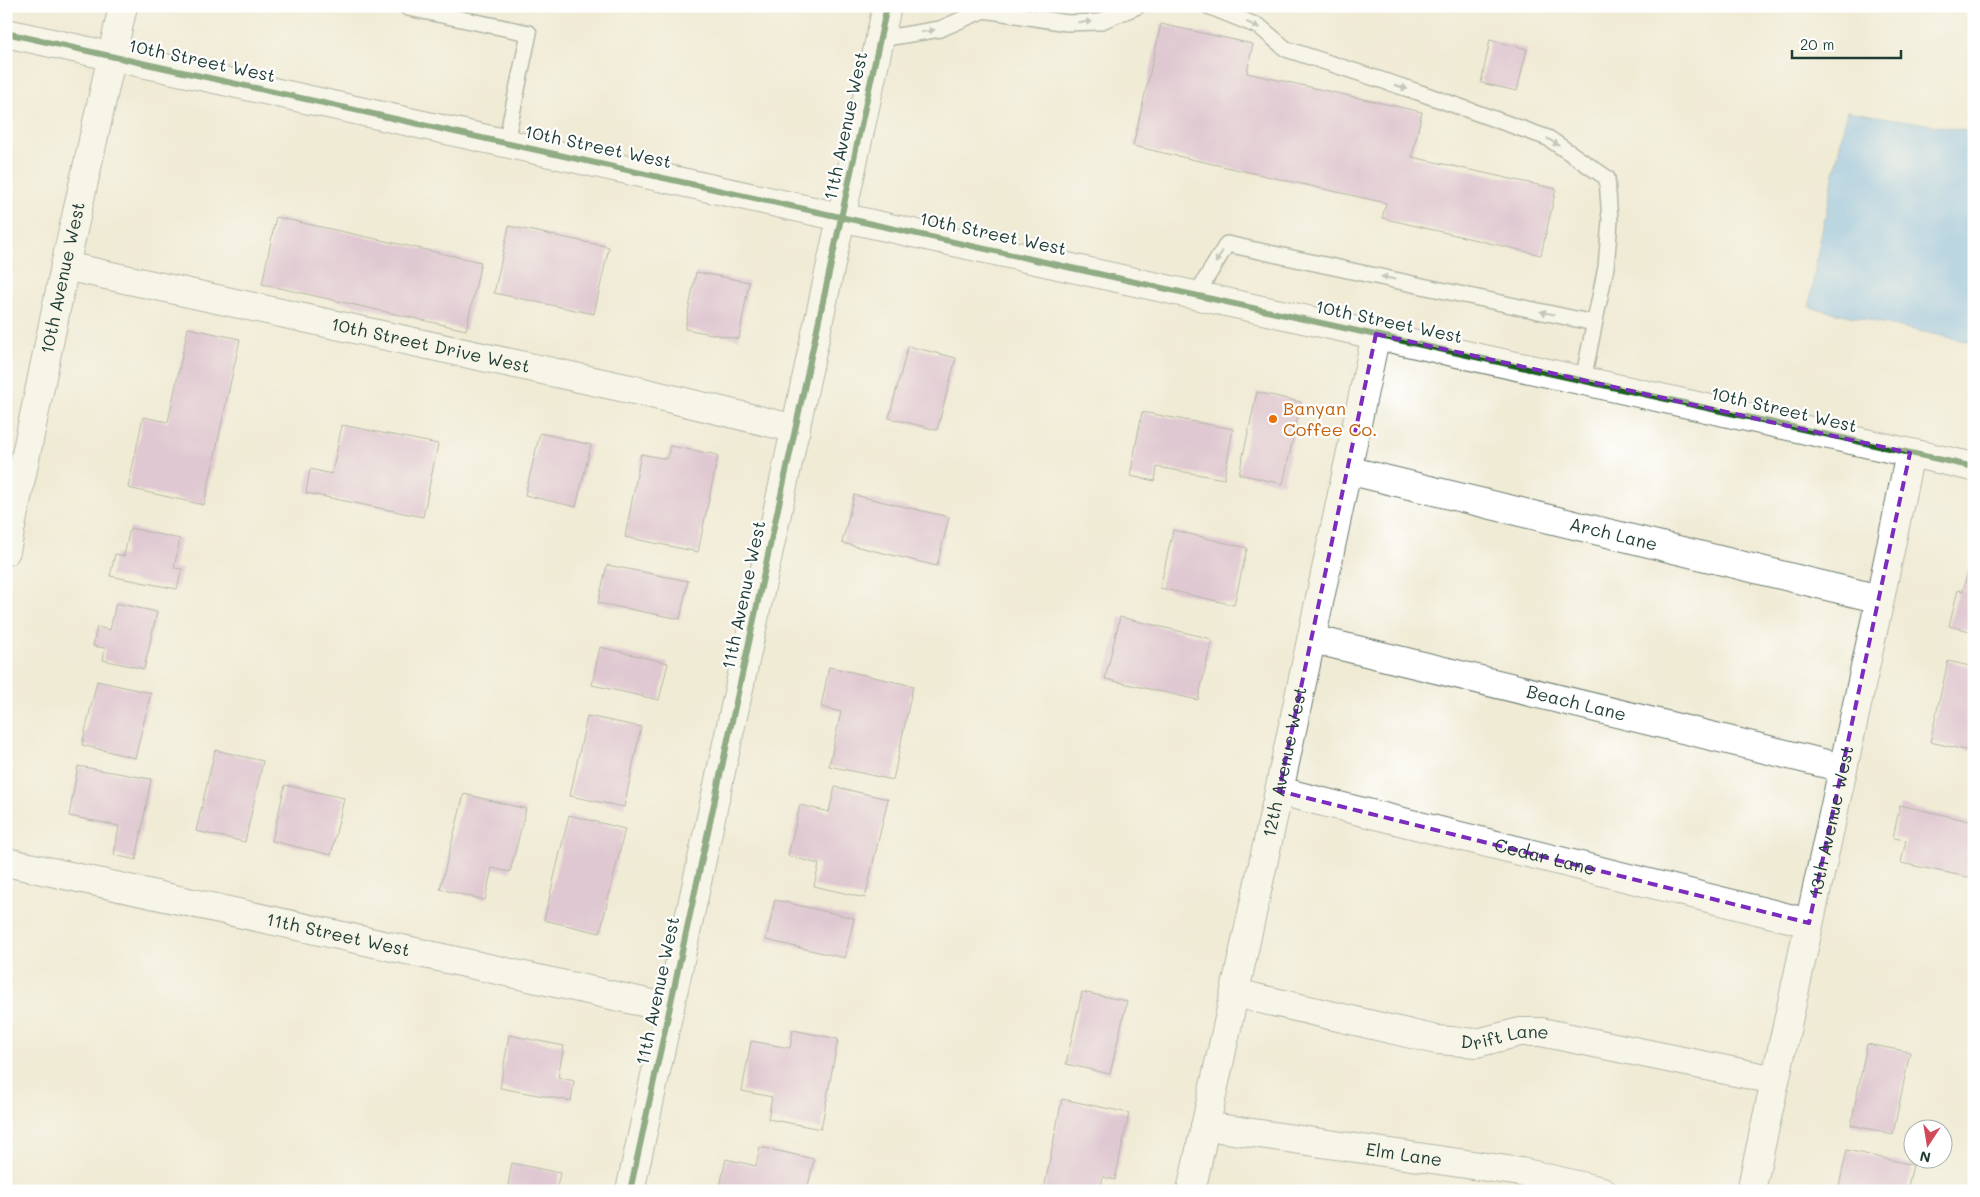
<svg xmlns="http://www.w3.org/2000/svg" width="1980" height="1197" viewBox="0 0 1980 1197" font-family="Mali,sans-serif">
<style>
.water{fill:#7abcef;stroke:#4c7c92}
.building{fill:#cb9ecd}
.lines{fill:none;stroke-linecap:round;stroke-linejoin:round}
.service-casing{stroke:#687a6c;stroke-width:18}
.minor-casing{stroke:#687a6c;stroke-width:30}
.tertiary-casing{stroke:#687a6c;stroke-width:30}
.service{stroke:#fff;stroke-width:15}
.minor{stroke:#fff;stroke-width:28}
.tertiary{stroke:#fff;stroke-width:28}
.cycleway-casing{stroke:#fff;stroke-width:9}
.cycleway{stroke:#1b5e20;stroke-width:6}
.oneway{fill:#8f9e9a}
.marked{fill:none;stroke:#7b2cbf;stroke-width:4;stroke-dasharray:10 6;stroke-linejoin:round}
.food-dot{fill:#e8710a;stroke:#fff;stroke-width:2}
.labels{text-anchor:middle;stroke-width:4.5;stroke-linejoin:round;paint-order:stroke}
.street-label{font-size:18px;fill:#1f3d34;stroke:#fff}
.food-label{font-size:18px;fill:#c56008;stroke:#fff;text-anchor:start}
</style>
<rect width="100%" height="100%" fill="#fff"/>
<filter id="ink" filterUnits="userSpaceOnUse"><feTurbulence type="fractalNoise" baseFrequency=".02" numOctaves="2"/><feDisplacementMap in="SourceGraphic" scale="10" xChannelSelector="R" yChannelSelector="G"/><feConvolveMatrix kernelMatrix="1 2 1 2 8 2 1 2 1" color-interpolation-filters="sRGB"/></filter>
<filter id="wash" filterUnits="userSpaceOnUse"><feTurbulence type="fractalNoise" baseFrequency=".0096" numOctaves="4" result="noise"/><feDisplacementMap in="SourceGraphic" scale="20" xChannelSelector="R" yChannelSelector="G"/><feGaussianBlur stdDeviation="1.12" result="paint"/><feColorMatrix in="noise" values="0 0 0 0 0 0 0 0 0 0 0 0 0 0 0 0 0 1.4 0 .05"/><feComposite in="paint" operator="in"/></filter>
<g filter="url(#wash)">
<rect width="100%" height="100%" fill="#f0ebd5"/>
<path class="water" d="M1847,111L1974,132V343L1809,307L1818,251Z"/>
<g id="blocks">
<g class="building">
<path d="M1161,24L1253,44L1247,73L1422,112L1412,157L1556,189L1541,255L1382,218L1386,203L1133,146Z"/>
<path d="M1490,40L1527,49L1517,91L1481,83Z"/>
<path d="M276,217L481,262L466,330L262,284Z"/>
<path d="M509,226L609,247L594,314L494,293Z"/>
<path d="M696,272L749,282L739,339L685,329Z"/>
<path d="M188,328L240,339L204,505L128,488L143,417L168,422Z"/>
<path d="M908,346L956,358L937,430L889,418Z"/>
<path d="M1257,392L1301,402L1283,484L1239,474Z"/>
<path d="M1142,412L1233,429L1224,479L1157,467L1155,481L1130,476Z"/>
<path d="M342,425L438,444L423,517L306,493L310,469L332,474Z"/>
<path d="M540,433L591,445L576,507L525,495Z"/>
<path d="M670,446L718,455L698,552L625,537L641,454L667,459Z"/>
<path d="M854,495L949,517L937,566L842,543Z"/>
<path d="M130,528L180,539L174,568L182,569L177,589L110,576L115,554L124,556Z"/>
<path d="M1173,530L1247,548L1234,605L1160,588Z"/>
<path d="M1971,558L1974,559V632L1949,626L1958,590L1963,591Z"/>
<path d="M607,565L688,581L680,619L598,603Z"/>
<path d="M116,603L157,612L144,669L103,660L105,648L93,646L97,627L110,630Z"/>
<path d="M1120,617L1212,639L1198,700L1105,679Z"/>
<path d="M600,647L668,663L659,700L592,685Z"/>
<path d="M1948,661L1974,667V752L1930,742Z"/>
<path d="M829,667L913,686L893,780L829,766L841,712L821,707Z"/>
<path d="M97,681L151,693L135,758L82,745Z"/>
<path d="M587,716L641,727L624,807L570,796Z"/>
<path d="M215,750L263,761L245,842L196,831Z"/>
<path d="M78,766L151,779L136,860L114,855L119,826L69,816Z"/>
<path d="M285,785L344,798L331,855L272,841Z"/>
<path d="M835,787L888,799L865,898L814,886L819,864L788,856L800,805L829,812Z"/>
<path d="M464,794L526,809L510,872L492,868L485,900L440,889Z"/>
<path d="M1900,805L1974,822V870L1972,878L1901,863L1906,840L1893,838Z"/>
<path d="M569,815L625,829L600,933L544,920Z"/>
<path d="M775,900L854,918L845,958L766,940Z"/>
<path d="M1082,992L1127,1001L1110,1074L1066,1064Z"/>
<path d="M793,1030L838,1039L821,1129L768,1119L772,1097L742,1091L751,1041L790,1048Z"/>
<path d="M509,1035L564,1046L558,1077L574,1081L571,1101L500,1088Z"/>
<path d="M1867,1044L1910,1052L1893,1134L1851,1125Z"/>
<path d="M1062,1099L1129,1113L1115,1180L1103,1177L1100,1191H1055L1044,1189Z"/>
<path d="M760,1147L814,1159L807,1191H719L726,1159L756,1166Z"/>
<path d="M1847,1150L1913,1165L1907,1191H1838Z"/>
<path d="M512,1163L560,1173L556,1191H507Z"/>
</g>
</g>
</g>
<g filter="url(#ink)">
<use href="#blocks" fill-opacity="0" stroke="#687a6c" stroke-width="1"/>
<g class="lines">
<g class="service-casing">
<g id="service">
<path d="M409,6L408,8L529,33L506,142"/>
<path d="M1208,6L1260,27L1286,49L1418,92L1548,138L1607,178L1610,221L1606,267L1583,380"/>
<path d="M880,39L940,29L984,10L1067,23L1099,22L1138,6"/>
<path d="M1196,295L1227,244L1594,323"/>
</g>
</g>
<g class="minor-casing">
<g id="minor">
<path id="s1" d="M65,266L639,391L796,429"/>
<path id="s2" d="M1347,470L1880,599"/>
<path id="s3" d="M1312,639L1843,768"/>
<path id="s4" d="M1279,791L1809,923"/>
<path id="s5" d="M6,862L670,1008"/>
<path id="s6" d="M1235,993L1437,1040L1477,1043L1520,1032H1541L1775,1080"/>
<path id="s7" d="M1205,1126L1521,1172L1602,1191"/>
<path d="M630,1191L887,6"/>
<path id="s8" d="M1191,1191L1279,791L1376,334"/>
<path id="s9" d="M1751,1191L1880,599L1910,453"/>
</g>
</g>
<g class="tertiary-casing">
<g id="tertiary">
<path d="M6,33L1974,467"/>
<path id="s10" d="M6,551L65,266L123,6"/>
</g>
</g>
<use href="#service" class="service"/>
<use href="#minor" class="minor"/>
<use href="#tertiary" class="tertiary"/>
<g class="cycleway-casing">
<g id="cycleway">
<path d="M6,33L1974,467"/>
<path d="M630,1191L887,6"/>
</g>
</g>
<use href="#cycleway" class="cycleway"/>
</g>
<defs><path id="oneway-solid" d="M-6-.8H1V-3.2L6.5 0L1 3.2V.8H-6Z" transform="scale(1.25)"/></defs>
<g class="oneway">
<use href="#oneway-solid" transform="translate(1085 22) rotate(-1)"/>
<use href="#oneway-solid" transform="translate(1253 25) rotate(24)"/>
<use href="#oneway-solid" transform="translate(928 31) rotate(-10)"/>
<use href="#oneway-solid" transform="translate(1401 87) rotate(18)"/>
<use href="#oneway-solid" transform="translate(1553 142) rotate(32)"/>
<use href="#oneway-solid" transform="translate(1219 257) rotate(121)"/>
<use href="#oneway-solid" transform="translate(1388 278) rotate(-168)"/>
<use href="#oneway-solid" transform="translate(1547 313) rotate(-168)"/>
</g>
</g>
<path d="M0 0H1980V1197H0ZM1376,334L1910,453L1809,923L1279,791Z" fill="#f0ebd5" fill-opacity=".55" fill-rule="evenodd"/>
<path class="marked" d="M1376,334L1910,453L1809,923L1279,791Z"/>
<circle class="food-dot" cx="1273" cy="419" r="5"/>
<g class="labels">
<g class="street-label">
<text transform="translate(202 61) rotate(12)" y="6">10th Street West</text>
<text transform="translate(846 126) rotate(-78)" y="6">11th Avenue West</text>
<text transform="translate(598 147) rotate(12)" y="6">10th Street West</text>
<text transform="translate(993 234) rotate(12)" y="6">10th Street West</text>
<text dy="6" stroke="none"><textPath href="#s10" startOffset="279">10th Avenue West</textPath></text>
<text transform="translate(1389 322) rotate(12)" y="6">10th Street West</text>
<text dy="6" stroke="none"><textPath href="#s1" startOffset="374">10th Street Drive West</textPath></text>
<text transform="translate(1784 410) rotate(13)" y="6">10th Street West</text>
<text dy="6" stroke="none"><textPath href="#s2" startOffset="274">Arch Lane</textPath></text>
<text transform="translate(744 595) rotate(-78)" y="6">11th Avenue West</text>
<text dy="6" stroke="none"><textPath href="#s3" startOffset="272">Beach Lane</textPath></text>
<text dy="6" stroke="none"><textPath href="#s8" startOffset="439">12th Avenue West</textPath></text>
<text dy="6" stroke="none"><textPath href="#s9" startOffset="378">13th Avenue West</textPath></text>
<text dy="6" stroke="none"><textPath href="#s4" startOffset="274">Cedar Lane</textPath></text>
<text dy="6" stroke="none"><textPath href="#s5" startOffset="340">11th Street West</textPath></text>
<text transform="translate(658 991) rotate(-78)" y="6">11th Avenue West</text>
<text dy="6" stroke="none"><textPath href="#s6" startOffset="276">Drift Lane</textPath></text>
<text dy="6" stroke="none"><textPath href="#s7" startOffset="201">Elm Lane</textPath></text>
</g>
<g class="food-label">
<text x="1283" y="415">Banyan<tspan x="1283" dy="21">Coffee Co.</tspan></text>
</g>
</g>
<rect width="1980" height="1197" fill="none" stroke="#fff" stroke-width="25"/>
<g transform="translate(1928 1144) rotate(192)"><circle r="24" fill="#ffffff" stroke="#a5b1ae"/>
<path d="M0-4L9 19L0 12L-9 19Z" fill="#d1495b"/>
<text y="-8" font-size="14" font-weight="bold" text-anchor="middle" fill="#1f3d34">N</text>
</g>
<path d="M1792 50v8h109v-8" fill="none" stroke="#1f3d34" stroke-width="2.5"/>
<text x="1800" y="50" font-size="15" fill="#1f3d34" stroke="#ffffff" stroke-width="4" paint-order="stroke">20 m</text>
</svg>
